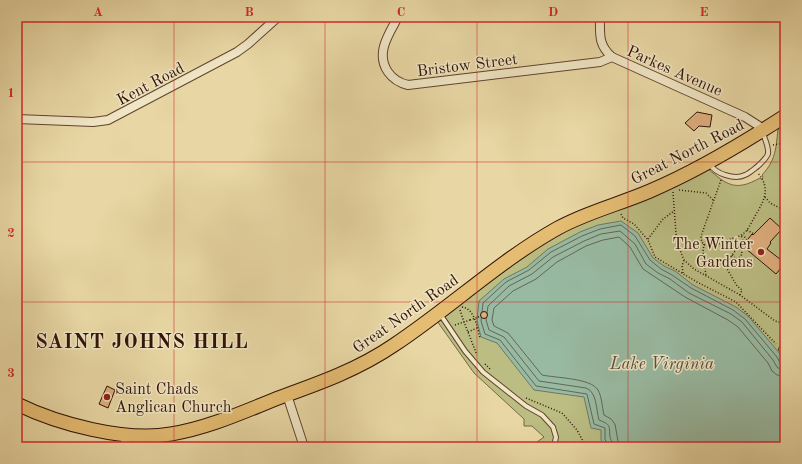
<svg xmlns="http://www.w3.org/2000/svg" width="802" height="464" viewBox="0 0 802 464" font-family="'Old Standard TT',serif">
<style>
.green{fill:#bbbd82;stroke:#766844}
.water{fill:#98baa2;stroke:#6f7764}
.lines{fill:none;stroke-linecap:round;stroke-linejoin:round}
.shore{stroke:#646654;stroke-width:1}
.building{fill:#dead7c;stroke:#311307}
.service-casing{stroke:#5f442e;stroke-width:6}
.minor-casing{stroke:#5f442e;stroke-width:10}
.trunk-casing{stroke:#311307;stroke-width:15}
.path{stroke:#311307;stroke-width:1.5;stroke-dasharray:1 2;stroke-linecap:butt}
.service{stroke:#f0e5c4;stroke-width:4}
.minor{stroke:#f0e5c4;stroke-width:8}
.trunk{stroke:#e4bc72;stroke-width:13}
.path-bridge{stroke:#311307;stroke-width:1.5;stroke-dasharray:1 2;stroke-linecap:butt}
.grid{fill:none;stroke:#d62828;stroke-width:1;stroke-opacity:0.55}
.poi-dot{fill:#8f2418;stroke:#f0e5c4;stroke-width:1.5}
.labels{text-anchor:middle;stroke-width:3;stroke-linejoin:round;paint-order:stroke}
.street-label{font-size:16px;fill:#311307;stroke:#f0e5c4}
.poi-label{font-size:16px;fill:#311307;stroke:#f0e5c4;text-anchor:end}
.water-label{font-size:17px;font-style:italic;fill:#554d3d;stroke:#f0e5c4}
.district-label{font-size:20px;font-weight:bold;letter-spacing:1px;fill:#311307;stroke:#f0e5c4}
.neatline{fill:none;stroke:#d62828;stroke-width:1.5}
.grid-label{font-size:13px;text-anchor:middle;font-weight:bold;fill:#d62828}
</style>
<rect width="100%" height="100%" fill="#e8d7a4"/>
<filter id="stains"><feTurbulence type="fractalNoise" baseFrequency=".005" numOctaves="4"/><feColorMatrix values="0 0 0 0 .2 0 0 0 0 .09 0 0 0 0 .02 0 0 0 .5 -.17"/></filter>
<radialGradient id="worn" r=".72"><stop offset=".6" stop-color="#630" stop-opacity="0"/><stop offset="1" stop-color="#630" stop-opacity=".3"/></radialGradient>
<path class="green" d="M785,124V447H530L544,437L532,426H524V419L474,373L437,321L545,241L607,211L707,168C727,185 735,192 760,178L762,179L763,177L762,175C776,160 776,148 778,129Z"/>
<path class="water" d="M621,221L638,233L653,258L664,266L675,271L693,285L736,307L748,316L781,355L785,365V447H604L601,440V430L591,428L584,397L534,390L497,343L481,337L477,321L479,301L504,279L527,267L548,249L580,232L598,225Z"/>
<g class="lines">
<g class="shore">
<path d="M608,447L605,439V428L594,424L587,394L536,386L500,340L485,334L481,321L483,303L506,282L529,270L551,252L582,236L600,229L621,225L635,236L650,260L661,269L672,275L691,288L733,310L745,319L777,357L780,363L785,365"/>
<path d="M613,447C613,443 611,441 610,437C609,425 611,425 599,420C596,409 597,392 586,388L539,381L504,337L489,330L486,320L488,306L509,286L532,274L553,257L584,241L601,234L620,231L635,244L646,264L658,273L670,279L689,293L731,314L742,322L773,360L777,367L781,370H785"/>
<path d="M619,447L615,424L611,419L604,415C602,407 602,397 598,390C591,378 556,378 542,375L508,333L494,326L492,320L494,308L513,291L536,279L557,262L586,246L603,240L619,237L630,247L643,269L685,297L728,320L738,327L768,363L772,371L777,375L785,376"/>
</g>
</g>
<g class="building">
<path d="M697,112L712,115L710,127L699,126L694,131L685,123Z"/>
<path d="M770,218L782,229L770,242L771,243L767,249L785,263L776,274L745,248L744,244L752,234L753,235Z"/>
<circle cx="484" cy="315" r="3.5"/>
<path d="M107,386L115,390L108,408L99,404Z"/>
</g>
<g class="lines">
<g class="service-casing">
<g id="service">
<path d="M710,164C715,174 735,180 745,175C750,173 754,169 758,166C761,163 766,159 768,154C769,147 765,140 763,133"/>
<path d="M440,314L465,351L483,372L526,406L542,415L553,427L556,437L554,447"/>
<path d="M781,349L785,344"/>
</g>
</g>
<g class="minor-casing">
<g id="minor">
<path d="M398,17C389,34 375,53 388,72C393,79 399,83 408,85L600,62L612,57"/>
<path d="M600,17C600,34 598,45 612,57L745,117L759,126L763,131"/>
<path d="M17,119L93,122L108,120L237,52L248,44L278,17"/>
<path d="M287,395L304,447"/>
<path d="M125,447L126,435"/>
</g>
</g>
<g class="trunk-casing">
<path id="trunk" d="M17,404C58,424 125,442 171,434C209,428 245,411 281,397C320,383 359,369 394,345C450,308 499,261 558,228C587,212 620,204 650,191C697,171 742,144 785,116"/>
</g>
<g class="path">
<path d="M773,145L785,143"/>
<path d="M721,180L701,236C701,254 721,243 730,239C734,238 741,236 744,233C748,230 751,223 754,218C763,202 772,190 758,173"/>
<path d="M679,190L706,193L713,200"/>
<path d="M673,192L676,234L681,253L684,260L694,269L740,295L775,321L785,324"/>
<path d="M765,197L770,203L782,209"/>
<path d="M621,214L623,218L634,224L648,240L655,257L697,282L736,302L776,344"/>
<path d="M747,230L754,234"/>
<path d="M648,239L663,219L674,211"/>
<path d="M704,244L703,252L706,276"/>
<path d="M732,255L736,259L739,258L742,254L741,248L747,240L743,235"/>
<path d="M683,273L682,266L684,260"/>
<path d="M740,295L742,290L737,286L726,267L728,261L743,240L741,235"/>
<path d="M462,307C475,309 477,327 480,338"/>
<path d="M460,310L464,322L477,355"/>
<path d="M478,317L481,316"/>
<path d="M455,325L470,320"/>
<path d="M468,332L477,328"/>
<path d="M485,364L491,370"/>
<path d="M526,398L562,413L577,430L585,445V447"/>
</g>
<use href="#service" class="service"/>
<use href="#minor" class="minor"/>
<use href="#trunk" class="trunk"/>
<path class="path-bridge" d="M470,320L478,317"/>
</g>
<path class="grid" d="M174,17V447M325,17V447M477,17V447M628,17V447M17,162H785M17,302H785"/>
<g class="poi-dot">
<circle cx="761" cy="252" r="4"/>
<circle cx="107" cy="397" r="4"/>
</g>
<g class="labels">
<g class="street-label">
<text transform="translate(467 64) rotate(-7)" y="6">Bristow Street</text>
<text transform="translate(675 70) rotate(24)" y="6">Parkes Avenue</text>
<text transform="translate(150 83) rotate(-28)" y="6">Kent Road</text>
<text transform="translate(687 151) rotate(-27)" y="6">Great North Road</text>
<text transform="translate(405 313) rotate(-35)" y="6">Great North Road</text>
</g>
<g class="poi-label">
<text x="753" y="249">The Winter<tspan x="753" dy="18">Gardens</tspan></text>
<text x="115" y="394" text-anchor="start">Saint Chads<tspan x="115" dy="18">Anglican Church</tspan></text>
</g>
<g class="water-label">
<text x="662" y="369">Lake Virginia</text>
</g>
<g class="district-label">
<text x="142" y="348">SAINT JOHNS HILL</text>
</g>
</g>
<rect width="802" height="464" fill="none" stroke="#e8d7a4" stroke-width="44"/>
<rect x="22" y="22" width="758" height="420" class="neatline"/>
<g class="grid-label">
<text x="98" y="16">A</text>
<text x="249" y="16">B</text>
<text x="401" y="16">C</text>
<text x="553" y="16">D</text>
<text x="704" y="16">E</text>
<text x="11" y="97">1</text>
<text x="11" y="237">2</text>
<text x="11" y="377">3</text>
</g>
<rect width="100%" height="100%" filter="url(#stains)"/>
<rect width="100%" height="100%" fill="url(#worn)"/>
</svg>
